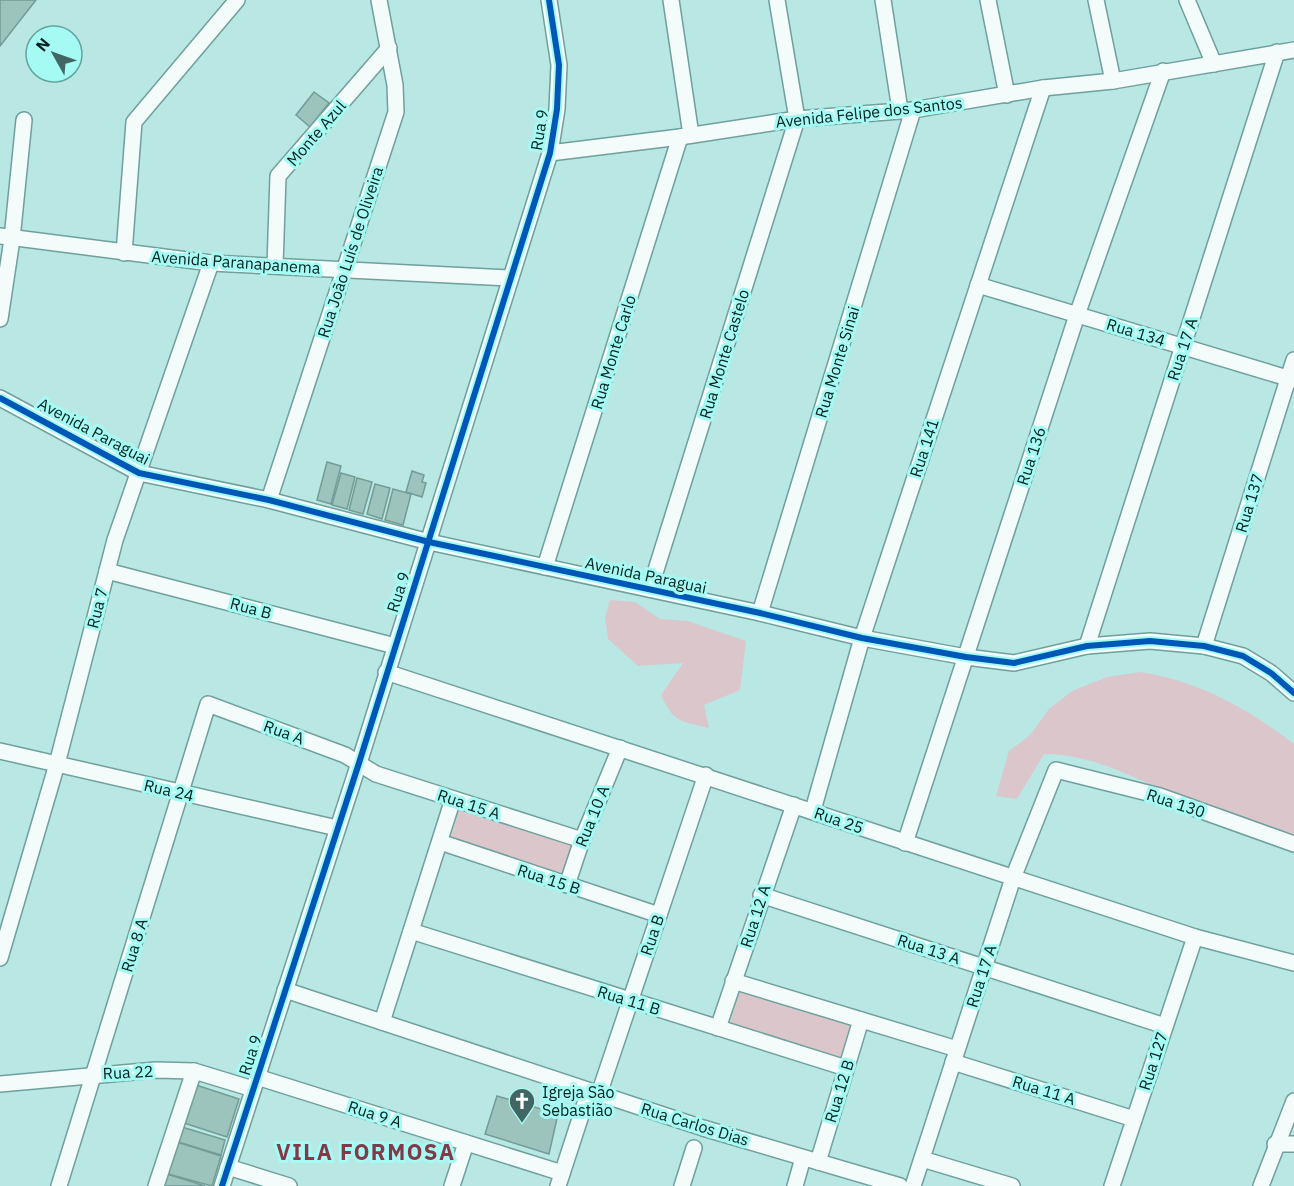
<svg xmlns="http://www.w3.org/2000/svg" width="1294" height="1186" viewBox="0 0 1294 1186" font-family="'IBM Plex Sans',sans-serif">
<style>
.green{fill:#dbc7cb}
.building{fill:#9cc3bc;stroke:#729c95;stroke-width:1.5}
.lines{fill:none;stroke-linecap:round;stroke-linejoin:round}
.minor-casing{stroke:#6ea09c;stroke-width:18}
.minor{stroke:#f4fbfb;stroke-width:15}
.cycleway-casing{stroke:#a5fbf4;stroke-width:10}
.cycleway{stroke:#0057b8;stroke-width:6}
.labels{text-anchor:middle;stroke-width:6;stroke-linejoin:round;paint-order:stroke}
.street-label{font-size:16px;fill:#00211f;stroke:#a5fbf4}
.poi-label{font-size:16px;fill:#00211f;stroke:#a5fbf4;text-anchor:start}
.district-label{font-size:22px;font-weight:bold;letter-spacing:1.5px;fill:#823a49;stroke:#a5fbf4}
</style>
<rect width="100%" height="100%" fill="#b9e7e4"/>
<g class="green">
<path d="M610,600L635,602L660,619L688,621L746,641L740,690L704,705L709,728C680,721 674,723 661,695L683,663L638,666L608,639L605,617Z"/>
<path d="M1140,672C1199,681 1247,708 1294,744V837C1256,824 1217,812 1180,797C1135,779 1094,754 1044,754L1017,799L996,796L1009,751L1030,735L1049,709L1072,691L1107,677Z"/>
<path d="M460,807L573,844L562,876L450,840Z"/>
<path d="M740,990L852,1026L842,1059L730,1023Z"/>
</g>
<g class="building">
<path d="M0,0H36L0,46Z"/>
<path d="M314,92L329,103L310,127L296,115Z"/>
<path d="M327,462L341,466L331,504L317,500Z"/>
<path d="M412,471L424,475L422,482L426,483L422,497L406,492Z"/>
<path d="M341,473L355,477L347,509L332,505Z"/>
<path d="M357,478L372,482L363,514L349,510Z"/>
<path d="M375,484L390,488L382,519L367,514Z"/>
<path d="M393,489L411,494L403,525L385,520Z"/>
<path d="M196,1085L239,1099L227,1137L184,1123Z"/>
<path d="M497,1096L558,1114L549,1154L485,1134Z"/>
<path d="M182,1127L225,1140L221,1155L178,1142Z"/>
<path d="M177,1142L221,1156L212,1186L168,1174Z"/>
<path d="M167,1174L205,1186H163Z"/>
</g>
<g class="lines">
<g class="minor-casing">
<g id="minor">
<path d="M671,0L691,135"/>
<path d="M883,0L900,110"/>
<path d="M988,0L1007,95"/>
<path d="M1096,0L1113,81"/>
<path d="M1187,0L1214,64"/>
<path d="M550,153L680,137L797,119L913,110L1043,88L1113,81L1294,50"/>
<path d="M0,236L211,263L509,278"/>
<path d="M124,253L134,122L237,0"/>
<path d="M275,266L278,176L389,48"/>
<path d="M978,285L1294,380"/>
<path d="M0,319L12,239L24,120"/>
<path d="M0,398L139,473L269,500L429,542L760,613L862,638L966,657L1014,663L1087,646L1150,641L1204,646L1243,656L1271,673L1294,693"/>
<path d="M269,500L396,112L395,85L379,0"/>
<path d="M545,567L680,137"/>
<path d="M107,571L395,646"/>
<path d="M650,589L797,119L777,0"/>
<path d="M760,613L913,110"/>
<path d="M1087,646L1277,52"/>
<path d="M1204,646L1294,360"/>
<path d="M386,672L1195,937L1294,963"/>
<path d="M0,751L337,828"/>
<path d="M813,810L862,638L1043,88"/>
<path d="M440,842L659,915"/>
<path d="M905,843L1077,315L1163,71"/>
<path d="M567,885L582,840L620,748"/>
<path d="M761,895L1165,1026"/>
<path d="M411,931L846,1068"/>
<path d="M0,958L57,764L115,540L211,263"/>
<path d="M733,981L957,1049"/>
<path d="M285,990L703,1128L900,1186"/>
<path d="M382,1022L453,799"/>
<path d="M718,1028L794,805"/>
<path d="M953,1062L1134,1119"/>
<path d="M257,1077L562,1173"/>
<path d="M0,1084L156,1070L194,1071L253,1089"/>
<path d="M599,1094L706,775"/>
<path d="M1275,1144H1294"/>
<path d="M922,1159L1012,1186"/>
<path d="M818,1162L861,1020"/>
<path d="M228,1167L289,1186"/>
<path d="M59,1186L208,704L345,755L376,774L582,840"/>
<path d="M156,1186L194,1071"/>
<path d="M222,1186L359,763L550,153L557,109L559,65L549,0"/>
<path d="M452,1186L466,1143"/>
<path d="M558,1186L589,1091"/>
<path d="M682,1186L694,1148"/>
<path d="M795,1186L803,1158"/>
<path d="M913,1186L1013,878L1056,770L1160,796L1294,844"/>
<path d="M1112,1186L1195,937"/>
<path d="M1261,1186L1294,1101"/>
</g>
</g>
<use href="#minor" class="minor"/>
<g class="cycleway-casing">
<g id="cycleway">
<path d="M0,398L139,473L269,500L429,542L760,613L862,638L966,657L1014,663L1087,646L1150,641L1204,646L1243,656L1271,673L1294,693"/>
<path d="M222,1186L359,763L550,153L557,109L559,65L549,0"/>
</g>
</g>
<use href="#cycleway" class="cycleway"/>
</g>
<defs>
<g id="church-pin" transform="scale(1.35)"><path d="M0 17L-7.5 6A9.5 9.5 0 1 1 7.5 6Z" fill="#416664" stroke="#a5fbf4"/><path d="M-1.2-6h2.4v3.5h3.3v2.4h-3.3V6h-2.4V-.1h-3.3v-2.4h3.3Z" fill="#fff"/></g>
</defs>
<g fill-rule="evenodd">
<use href="#church-pin" x="522" y="1101"/>
</g>
<g class="labels">
<g class="street-label">
<text transform="translate(869 112) rotate(-6)" y="6">Avenida Felipe dos Santos</text>
<text transform="translate(539 130) rotate(-81)" y="6">Rua 9</text>
<text transform="translate(316 133) rotate(-49)" y="6">Monte Azul</text>
<text transform="translate(350 252) rotate(-72)" y="6">Rua João Luís de Oliveira</text>
<text transform="translate(236 262) rotate(4)" y="6">Avenida Paranapanema</text>
<text transform="translate(1136 332) rotate(17)" y="6">Rua 134</text>
<text transform="translate(1182 349) rotate(-72)" y="6">Rua 17 A</text>
<text transform="translate(613 352) rotate(-73)" y="6">Rua Monte Carlo</text>
<text transform="translate(724 354) rotate(-73)" y="6">Rua Monte Castelo</text>
<text transform="translate(837 362) rotate(-73)" y="6">Rua Monte Sinai</text>
<text transform="translate(94 431) rotate(28)" y="6">Avenida Paraguai</text>
<text transform="translate(924 448) rotate(-72)" y="6">Rua 141</text>
<text transform="translate(1031 456) rotate(-72)" y="6">Rua 136</text>
<text transform="translate(1249 503) rotate(-73)" y="6">Rua 137</text>
<text transform="translate(646 575) rotate(12)" y="6">Avenida Paraguai</text>
<text transform="translate(398 592) rotate(-72)" y="6">Rua 9</text>
<text transform="translate(97 608) rotate(-76)" y="6">Rua 7</text>
<text transform="translate(251 608) rotate(15)" y="6">Rua B</text>
<text transform="translate(284 732) rotate(20)" y="6">Rua A</text>
<text transform="translate(169 790) rotate(13)" y="6">Rua 24</text>
<text transform="translate(1176 803) rotate(18)" y="6">Rua 130</text>
<text transform="translate(469 804) rotate(18)" y="6">Rua 15 A</text>
<text transform="translate(592 816) rotate(-68)" y="6">Rua 10 A</text>
<text transform="translate(839 820) rotate(19)" y="6">Rua 25</text>
<text transform="translate(549 879) rotate(18)" y="6">Rua 15 B</text>
<text transform="translate(755 916) rotate(-72)" y="6">Rua 12 A</text>
<text transform="translate(652 935) rotate(-71)" y="6">Rua B</text>
<text transform="translate(134 945) rotate(-73)" y="6">Rua 8 A</text>
<text transform="translate(929 949) rotate(18)" y="6">Rua 13 A</text>
<text transform="translate(981 976) rotate(-72)" y="6">Rua 17 A</text>
<text transform="translate(629 1000) rotate(17)" y="6">Rua 11 B</text>
<text transform="translate(250 1055) rotate(-72)" y="6">Rua 9</text>
<text transform="translate(1153 1061) rotate(-72)" y="6">Rua 127</text>
<text transform="translate(128 1072) rotate(-3)" y="6">Rua 22</text>
<text transform="translate(1044 1090) rotate(17)" y="6">Rua 11 A</text>
<text transform="translate(839 1091) rotate(-73)" y="6">Rua 12 B</text>
<text transform="translate(375 1114) rotate(18)" y="6">Rua 9 A</text>
<text transform="translate(695 1124) rotate(17)" y="6">Rua Carlos Dias</text>
</g>
<g class="poi-label">
<text x="542" y="1098">Igreja São<tspan x="542" dy="18">Sebastião</tspan></text>
</g>
<g class="district-label">
<text x="366" y="1160">VILA FORMOSA</text>
</g>
</g>
<g transform="translate(54 54) rotate(310)"><circle r="28" fill="#a5fbf4" stroke="#63a49f" stroke-width="1.5"/>
<path d="M0-4.5L10 22L0 15L-10 22Z" fill="#416664"/>
<text y="-9" font-size="16" font-weight="bold" text-anchor="middle" fill="#00211f">N</text>
</g>
</svg>
